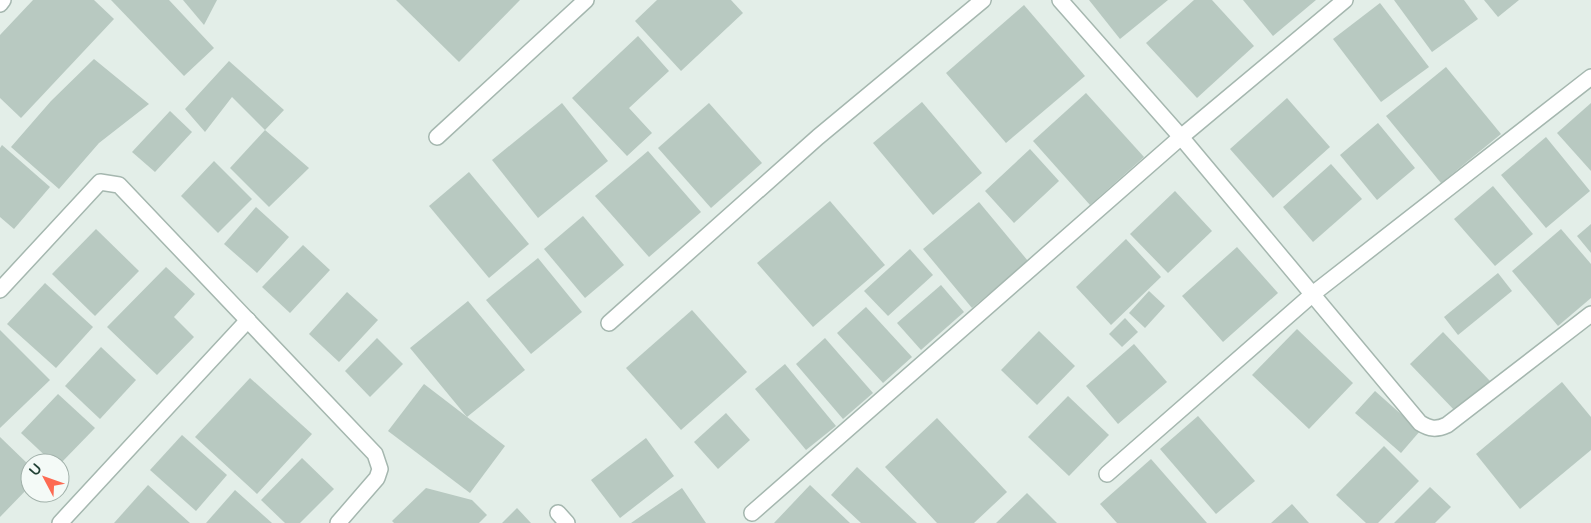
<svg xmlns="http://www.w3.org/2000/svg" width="1591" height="523" viewBox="0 0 1591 523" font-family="'Varela Round',sans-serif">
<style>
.building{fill:#b8c9c1}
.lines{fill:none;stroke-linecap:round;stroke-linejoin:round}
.minor-casing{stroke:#a5b7af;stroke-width:18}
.minor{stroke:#fff;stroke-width:15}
</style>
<rect width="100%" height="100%" fill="#e3eee8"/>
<g class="building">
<path d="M33,0H94L114,19L21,118L0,98V35Z"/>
<path d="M111,0H169L214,48L184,76Z"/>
<path d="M183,0H217L204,25Z"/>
<path d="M396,0H520L459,62Z"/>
<path d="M657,0H731L743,13L681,71L635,21Z"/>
<path d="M1089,0H1168L1120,39Z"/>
<path d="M1194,0H1212L1254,46L1197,98L1146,43Z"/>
<path d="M1243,0H1316L1273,36Z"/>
<path d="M1394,0H1464L1478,19L1432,52Z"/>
<path d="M1484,0H1519L1498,17Z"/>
<path d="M1380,3L1429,67L1381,102L1333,39Z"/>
<path d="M1024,5L1085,76L1006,143L946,73Z"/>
<path d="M638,36L669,71L629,108L652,133L627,156L572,98Z"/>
<path d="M94,59L149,104L99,143L59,189L11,147L51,101Z"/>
<path d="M229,61L284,110L265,130L232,97L205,132L185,109Z"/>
<path d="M1446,67L1501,134L1441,183L1386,116Z"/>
<path d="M1086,93L1144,157L1090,205L1033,141Z"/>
<path d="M1287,98L1330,147L1273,198L1230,149Z"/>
<path d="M922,102L982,173L933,215L873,143Z"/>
<path d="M562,103L608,161L538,218L492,160Z"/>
<path d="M709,103L762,163L711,208L658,148Z"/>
<path d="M1591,103V171L1557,133Z"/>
<path d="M170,111L192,132L155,172L132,152Z"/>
<path d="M1378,123L1415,168L1377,200L1340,155Z"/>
<path d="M265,130L309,168L269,207L230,168Z"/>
<path d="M1546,137L1590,191L1546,228L1501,175Z"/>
<path d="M2,145L50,187L14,229L0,217V148Z"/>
<path d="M1030,149L1059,181L1014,223L985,191Z"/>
<path d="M648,151L701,212L649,257L595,196Z"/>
<path d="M214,161L252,199L218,233L181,196Z"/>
<path d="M1331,164L1362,199L1313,242L1283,207Z"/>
<path d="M469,172L529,244L489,278L429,206Z"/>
<path d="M1493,186L1533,234L1495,266L1454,219Z"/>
<path d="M1175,191L1212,231L1168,273L1130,234Z"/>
<path d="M830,201L885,265L813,327L757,263Z"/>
<path d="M979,202L1028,261L972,308L923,249Z"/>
<path d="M256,207L289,237L257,273L224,244Z"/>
<path d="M583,216L624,265L585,298L544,249Z"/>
<path d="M1591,224V253L1577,236Z"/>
<path d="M96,229L139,271L95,316L52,274Z"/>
<path d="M1561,229L1591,264V298L1558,326L1512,271Z"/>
<path d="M1126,239L1161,277L1111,325L1076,287Z"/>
<path d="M303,245L330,270L290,313L262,287Z"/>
<path d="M1237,247L1278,293L1223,342L1182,296Z"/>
<path d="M910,249L933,275L888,316L864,291Z"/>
<path d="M538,258L582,312L531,354L486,300Z"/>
<path d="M166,267L195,294L174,317L194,337L157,375L107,327Z"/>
<path d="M1498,273L1512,291L1458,335L1444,317Z"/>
<path d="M45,283L93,327L56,368L7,324Z"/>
<path d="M941,285L964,312L921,350L897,323Z"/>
<path d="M1149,291L1165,306L1145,328L1129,313Z"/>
<path d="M347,292L378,320L339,362L309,334Z"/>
<path d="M468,301L525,370L467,417L410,348Z"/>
<path d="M866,307L912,357L883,383L837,333Z"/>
<path d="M692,310L747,372L681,430L626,368Z"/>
<path d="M1125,318L1138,332L1122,347L1109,334Z"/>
<path d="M1297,329L1353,383L1309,429L1252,375Z"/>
<path d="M0,330L50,380L0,428Z"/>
<path d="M1039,331L1075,366L1037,405L1001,370Z"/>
<path d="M1443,332L1490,381L1457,413L1410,364Z"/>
<path d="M377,338L403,364L370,397L345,371Z"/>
<path d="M825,338L873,393L843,419L796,364Z"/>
<path d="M1134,344L1167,382L1118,424L1086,386Z"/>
<path d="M101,347L136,380L100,419L65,386Z"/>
<path d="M785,364L836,426L806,450L755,389Z"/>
<path d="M250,378L312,434L257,494L195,437Z"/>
<path d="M1562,382L1591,417V450L1520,509L1476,454Z"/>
<path d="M424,384L505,446L470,493L388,431Z"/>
<path d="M1375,391L1420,431L1401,453L1355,413Z"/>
<path d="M58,394L95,428L61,463H53L21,433Z"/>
<path d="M1068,396L1109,435L1069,476L1028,437Z"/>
<path d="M726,413L750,440L718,469L694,442Z"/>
<path d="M1198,416L1255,481L1216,514L1160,449Z"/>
<path d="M937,418L1007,492L974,523H937L885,467Z"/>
<path d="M182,435L227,475L196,511L150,470Z"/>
<path d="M0,437L30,466V486L0,517Z"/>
<path d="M646,438L674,476L620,518L591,480Z"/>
<path d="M1384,446L1419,481L1378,523H1366L1336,495Z"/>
<path d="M302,458L334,489L300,523H285L261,500Z"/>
<path d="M1151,459L1207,523H1117L1100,504Z"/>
<path d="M857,467L917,523H861L831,495Z"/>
<path d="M148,485L190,523H114Z"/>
<path d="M810,485L850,523H774Z"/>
<path d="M1430,487L1451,507L1435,523H1394Z"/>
<path d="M426,488L472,500L487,515L479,523H394L392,521Z"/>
<path d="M682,488L706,523H631Z"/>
<path d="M235,490L272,523H206Z"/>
<path d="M1027,493L1057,523H996Z"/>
<path d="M1292,504L1309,523H1271Z"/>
<path d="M517,508L531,523H502Z"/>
</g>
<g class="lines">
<g class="minor-casing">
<g id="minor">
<path d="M1060,0L1181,137L1420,423C1430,429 1436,430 1447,425L1591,314"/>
<path d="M0,4L3,0"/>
<path d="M437,137L586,0"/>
<path d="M0,290L100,182L119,185L375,454L380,469L377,478L338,523"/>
<path d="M609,323L818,137L983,0"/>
<path d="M1107,474L1314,293L1591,77"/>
<path d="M558,513L567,523"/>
<path d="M752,513L1181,137L1345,0"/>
<path d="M60,523L248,320"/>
</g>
</g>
<use href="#minor" class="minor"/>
</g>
<g transform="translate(45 478) rotate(311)"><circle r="24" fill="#f4faf7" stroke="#a0b0a9"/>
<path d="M0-4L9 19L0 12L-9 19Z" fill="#fd6a52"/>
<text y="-8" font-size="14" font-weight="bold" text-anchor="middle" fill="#214135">U</text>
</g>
</svg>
